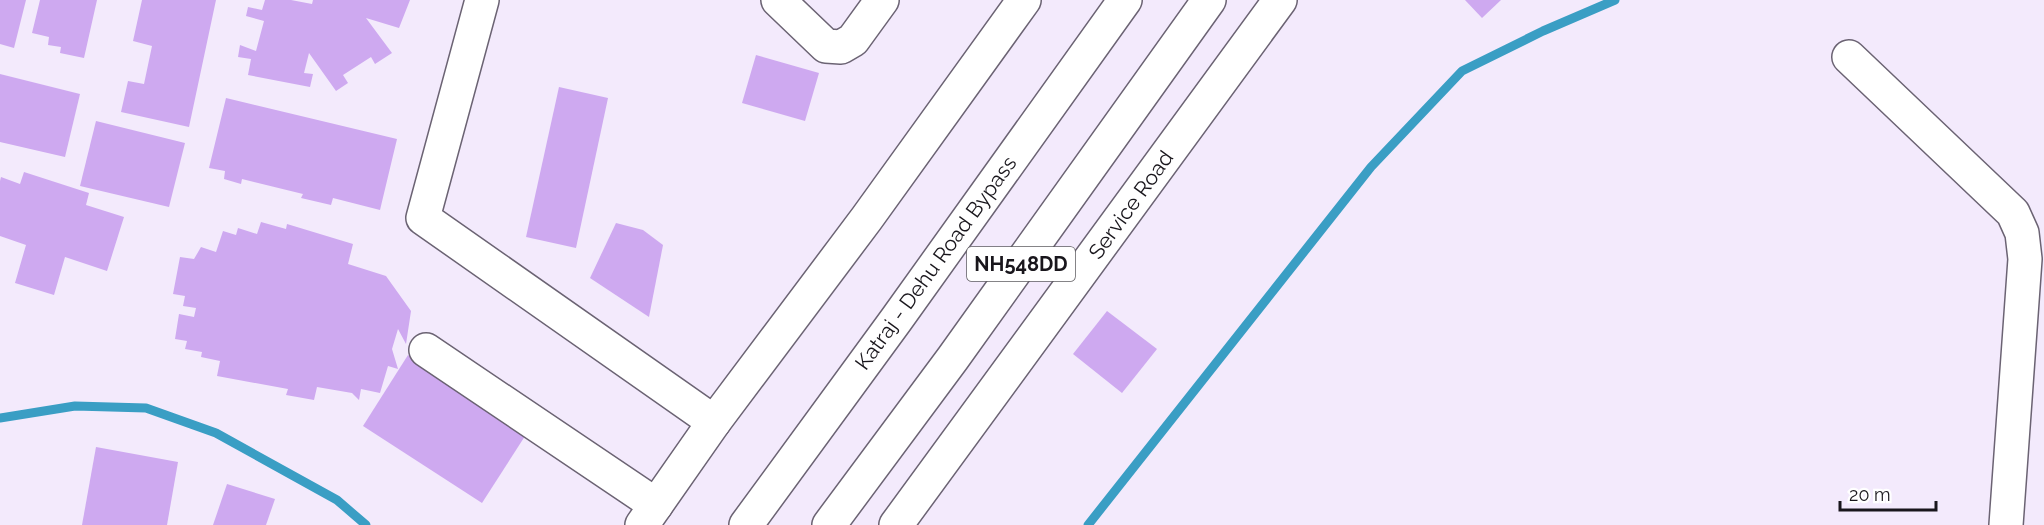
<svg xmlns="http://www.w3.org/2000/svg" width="2044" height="525" viewBox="0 0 2044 525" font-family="Raleway,sans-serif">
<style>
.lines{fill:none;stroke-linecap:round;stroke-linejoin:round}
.stream{stroke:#3a9ec4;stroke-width:9}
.building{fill:#cea9f0}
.minor-casing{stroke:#6b6373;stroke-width:36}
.highway-casing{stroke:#6b6373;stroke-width:36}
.minor{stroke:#fff;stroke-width:33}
.highway{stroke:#fff;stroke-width:33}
.labels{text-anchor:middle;stroke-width:4.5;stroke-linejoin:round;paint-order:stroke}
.shield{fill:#fff;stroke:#5e5c60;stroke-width:1.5}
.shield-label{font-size:20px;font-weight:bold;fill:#19161c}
.street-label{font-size:21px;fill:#19161c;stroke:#fff}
</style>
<rect width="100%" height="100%" fill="#f3eafc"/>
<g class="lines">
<g class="stream">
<path d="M0,418L75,406L146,408L216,433L337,500L366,525"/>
<path d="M1088,525L1371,167L1462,71L1543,31L1615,0"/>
</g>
</g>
<g class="building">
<path d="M0,0H26L14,48L0,44Z"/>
<path d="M40,0H97L84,58L60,53L61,47L48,45L49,37L32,33Z"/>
<path d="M142,0H216L189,127L121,112L128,81L144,84L152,46L133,41Z"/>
<path d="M265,0H291L312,4L313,0H410L399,28L366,18L392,53L375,64L371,57L343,75L348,83L336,91L309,53L304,73L313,74L310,87L248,75L251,59L238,57L240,45L256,51L264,21L246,16L248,7L262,10Z"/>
<path d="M1465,0H1501L1482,18Z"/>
<path d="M756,55L819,73L805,121L742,103Z"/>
<path d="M0,74L80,94L65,157L0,142Z"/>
<path d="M559,87L608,98L576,248L526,237Z"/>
<path d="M226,98L397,139L380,210L333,198L331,205L301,198L303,194L242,179L241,184L224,179L225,171L209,168Z"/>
<path d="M96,121L185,143L169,207L80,186Z"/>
<path d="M24,172L89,193L86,205L124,217L107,271L65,257L54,295L15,283L26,245L0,236V181L1,177L20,184Z"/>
<path d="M261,222L286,229L287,224L353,244L348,264L386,276L411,311L406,344L398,329L392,349L398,369L388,366L380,393L361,389L359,400L352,393L317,387L314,400L286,395L288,389L217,376L220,361L201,357L202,352L185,349L187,341L175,339L179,314L194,317L196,308L183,306L185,296L173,294L180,257L194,259L201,247L216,252L223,231L236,235L238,228L257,234Z"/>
<path d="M616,223L643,230L663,245L649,317L590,278Z"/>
<path d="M1107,311L1157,349L1122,393L1073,354Z"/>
<path d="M408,355L527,433L482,503L363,426Z"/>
<path d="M96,447L178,462L167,525H82Z"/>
<path d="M227,484L275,499L266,525H213Z"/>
</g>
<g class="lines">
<g class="minor-casing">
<g id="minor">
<path d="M482,0L423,218L714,422"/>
<path d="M778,0L826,46L841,47L853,40L882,0"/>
<path d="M1849,57L2013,213L2022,233L2025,259L2006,525"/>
<path d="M426,350L656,505"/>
<path d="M642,525L714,422L867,218L1024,0"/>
<path d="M896,525L1280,0"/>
</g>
</g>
<g class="highway-casing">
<g id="highway">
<path d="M746,525L896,320L1125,0"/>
<path d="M829,525L953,358L1209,0"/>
</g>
</g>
<use href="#minor" class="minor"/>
<use href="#highway" class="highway"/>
</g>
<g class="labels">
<rect class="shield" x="967" y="247" width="108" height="34" rx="4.5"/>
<g class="shield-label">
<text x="1021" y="271">NH548DD</text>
</g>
<g class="street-label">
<text transform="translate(1131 205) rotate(-54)" y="7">Service Road</text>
<text transform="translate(936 263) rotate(-54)" y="7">Katraj - Dehu Road Bypass</text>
</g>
</g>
<path d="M1840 501v9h96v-9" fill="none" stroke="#19161c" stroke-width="3"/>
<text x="1849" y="501" font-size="18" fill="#19161c" stroke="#ffffff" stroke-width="4.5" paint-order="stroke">20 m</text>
</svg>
